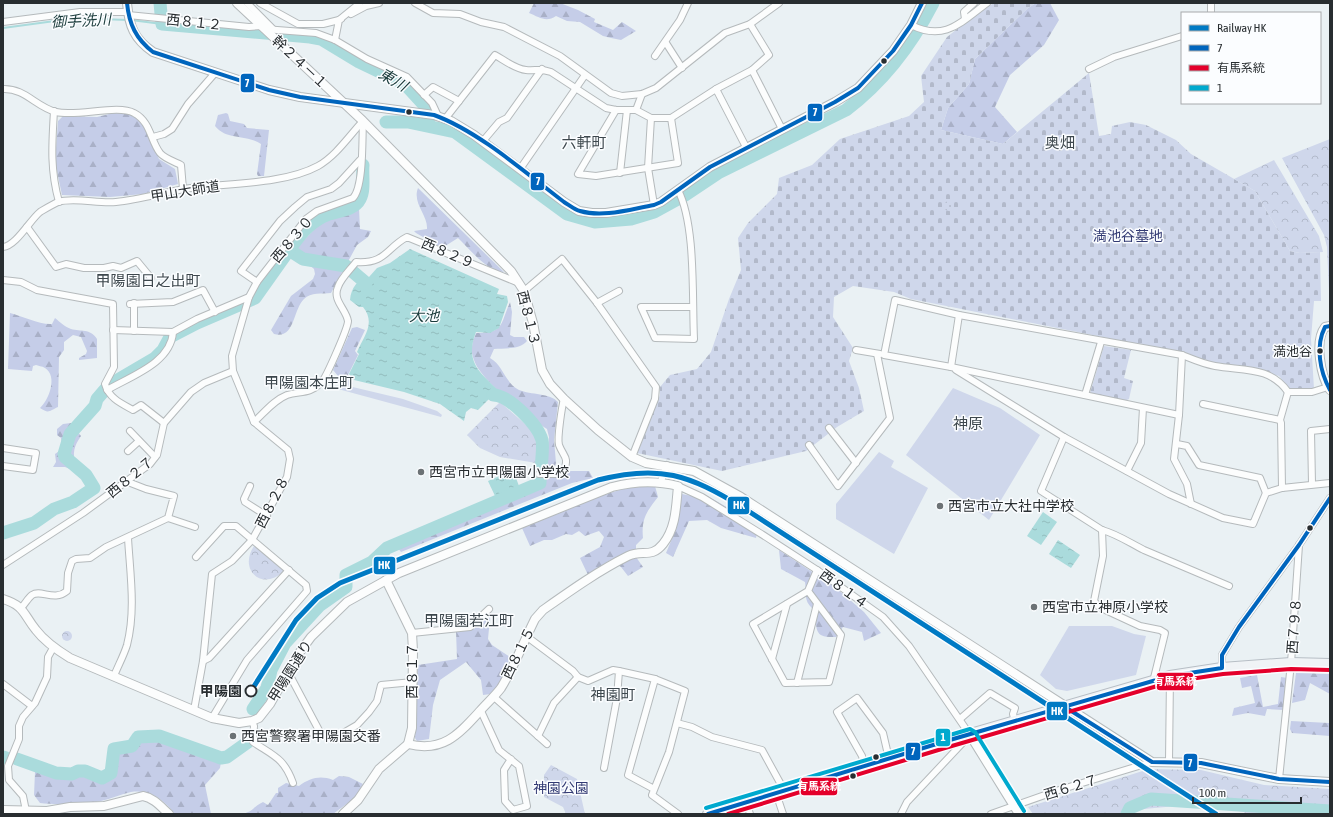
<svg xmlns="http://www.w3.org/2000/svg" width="1333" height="817" viewBox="0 0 1333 817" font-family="'Asap Condensed','Noto Sans JP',sans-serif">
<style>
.grass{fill:#cfd7eb}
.forest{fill:url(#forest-firs)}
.cemetery{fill:url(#cemetery-stones)}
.park{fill:url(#park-crowns)}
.garden{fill:url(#garden-dots)}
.water{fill:url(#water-ripples)}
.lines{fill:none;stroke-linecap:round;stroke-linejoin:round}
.stream{stroke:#aadbdc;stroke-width:2}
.river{stroke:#aadbdc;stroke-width:13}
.minor-casing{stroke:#b5babc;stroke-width:8}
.tertiary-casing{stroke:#b5babc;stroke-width:10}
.primary-casing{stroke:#b7bec5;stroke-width:12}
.minor{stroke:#fcfdfd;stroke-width:6}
.tertiary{stroke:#fcfdfd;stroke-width:8}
.primary{stroke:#f0f3f6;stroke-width:10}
.bus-1-casing{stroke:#fbfdff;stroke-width:7}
.bus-2-casing{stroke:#fbfdff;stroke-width:7}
.bus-3-casing{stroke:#fbfdff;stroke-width:7}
.bus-1{stroke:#0065bd;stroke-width:4}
.bus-2{stroke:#e4002b;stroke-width:4}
.bus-3{stroke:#00a9ce;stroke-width:4}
.rail-1-casing{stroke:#fbfdff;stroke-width:8}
.rail-1{stroke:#007ac4;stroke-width:5}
.bus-dot{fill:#282d30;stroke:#fbfdff;stroke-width:1.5}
.poi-dot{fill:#6c7275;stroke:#fbfdff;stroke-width:1.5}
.stop-dot{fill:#fbfdff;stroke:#282d30;stroke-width:2}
.labels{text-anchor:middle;stroke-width:3;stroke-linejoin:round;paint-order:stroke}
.bus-label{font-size:13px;fill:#282d30;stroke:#fbfdff;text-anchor:end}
.street-label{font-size:14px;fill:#282d30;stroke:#fbfdff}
.park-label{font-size:14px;fill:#333b74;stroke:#fbfdff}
.poi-label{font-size:14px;fill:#282d30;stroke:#fbfdff;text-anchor:start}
.stop-label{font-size:14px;font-weight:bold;fill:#282d30;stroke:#fbfdff;text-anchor:end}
.water-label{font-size:15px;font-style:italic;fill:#1b3c3c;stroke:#fbfdff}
.neighbourhood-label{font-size:15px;fill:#3d474d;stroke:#fbfdff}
.line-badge{stroke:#fbfdff;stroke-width:1.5}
.badge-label{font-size:11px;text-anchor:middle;font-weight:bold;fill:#fff}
</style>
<defs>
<pattern id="forest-firs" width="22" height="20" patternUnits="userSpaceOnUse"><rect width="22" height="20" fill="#c5cde8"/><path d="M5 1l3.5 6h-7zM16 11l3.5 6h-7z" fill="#a9b0c7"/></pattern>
<pattern id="cemetery-stones" width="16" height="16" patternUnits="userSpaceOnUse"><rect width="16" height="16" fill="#cfd7eb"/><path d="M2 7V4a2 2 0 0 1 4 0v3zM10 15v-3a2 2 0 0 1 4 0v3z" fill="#b2b9ca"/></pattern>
<pattern id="park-crowns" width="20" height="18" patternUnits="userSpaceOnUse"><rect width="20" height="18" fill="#cfd7eb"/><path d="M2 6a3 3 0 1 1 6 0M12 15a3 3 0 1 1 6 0" fill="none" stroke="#b2b9ca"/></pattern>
<pattern id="garden-dots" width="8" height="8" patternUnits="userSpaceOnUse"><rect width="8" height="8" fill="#cfd7eb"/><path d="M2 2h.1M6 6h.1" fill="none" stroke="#b2b9ca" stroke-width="1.8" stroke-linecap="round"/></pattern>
<pattern id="water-ripples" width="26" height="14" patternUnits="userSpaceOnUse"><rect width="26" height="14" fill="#aadbdc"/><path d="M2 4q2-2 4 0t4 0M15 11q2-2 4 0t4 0" fill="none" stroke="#92bcbd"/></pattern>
</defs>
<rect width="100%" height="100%" fill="#eaf1f4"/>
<g class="grass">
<path d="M340,384L403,399L437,411L442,415L441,417L338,389Z"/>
<path d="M953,388L1000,408L1040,435L989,520L906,455Z"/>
<path d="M879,452L894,461L891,467L928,488L894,554L836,519V504Z"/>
<path d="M1069,626H1112L1134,634L1146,636L1136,675L1067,691L1056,689L1040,675Z"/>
</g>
<g class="forest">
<path d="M534,3H560L578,10L595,19L594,22L613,30L622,22L636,31L621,40L611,38L603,36L580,22L567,21L556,16C546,23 539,17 529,13Z"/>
<path d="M1036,3H1050L1059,20L1044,45L1010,75L995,107L1017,132L1003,144L941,130L948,108L969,84L975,59L1028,8Z"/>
<path d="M117,112L126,113L138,119L147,131L159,159L175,169L178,184L143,194L110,197L62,195L55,162L58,121L63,116L97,117Z"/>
<path d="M226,113L228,114L230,121L244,124L247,128L269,130L264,176H258L257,174L261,144C247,134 227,141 215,126L218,115Z"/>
<path d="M418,188L504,272C487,272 470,249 458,238L442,248L416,233L414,231L427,229C428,215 412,203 418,188Z"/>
<path d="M359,208L360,229L371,231L368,237L357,245L331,293C322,294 311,292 304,299C293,309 295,340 274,334L271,330L291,296L313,279L315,274L314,269L294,251L324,219Z"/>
<path d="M510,302L512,312L510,335L514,337H524L527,341C520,350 504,348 494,349L490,358C503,365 505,383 519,390C531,395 550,393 558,402L554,440L556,463L555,466L550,468L546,466L549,437L547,429C529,418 480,380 474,360C470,350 472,343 476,333C504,333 500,325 510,302Z"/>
<path d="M10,313C22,316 40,325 52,324L55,318C60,322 65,327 71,329C81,332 90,328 97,339V358L79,360V358L86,354L87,351L81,337L73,335L64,342V350L59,357L58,407C49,411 49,414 40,408C49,400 58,376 45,368C42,366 38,366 36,365L33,366L32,371L8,369Z"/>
<path d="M357,327L365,330L355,351L358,355L348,375L353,384L347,386L338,383V376L333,370L352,328Z"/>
<path d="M71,423L81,436C74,446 72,453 76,465L70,469L65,467H53L56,462L55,454L62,449L61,438L57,435V429L63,424Z"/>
<path d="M568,471H589L593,478L572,483L401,552L397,547L390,550L386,556L383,555L381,548L383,544L538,483V477L563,475Z"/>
<path d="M655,486L658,497C647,511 641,519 643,538L636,545V557L643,567L628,576L621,567L610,560L588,575L580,558L600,547L604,537L599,531L585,536L579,531L572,535L566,534L552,540H544L530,546L522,528L597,497L626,488Z"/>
<path d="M682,494L692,496L704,494L730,509L735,520L757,533L756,538L721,528L707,520L689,521L673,557L666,553L676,529Z"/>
<path d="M779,550L835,587L864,612L881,633L864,641L862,632L843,627L836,637C813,638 818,630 814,612C813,608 808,605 807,601C805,596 806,588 805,582L781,569Z"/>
<path d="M487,614L490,618L488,639L492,645L510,657L500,684L491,694L483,695L481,680L466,662L440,680L433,705L429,739L417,741L415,738L418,665L457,659L456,631L471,629Z"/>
<path d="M1296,673L1330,674V694L1310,683L1305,700L1292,703Z"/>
<path d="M1257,675L1263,707L1278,704L1281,677L1287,678L1283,710L1267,709L1265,716L1248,713L1232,716L1234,708L1255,703L1251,686L1242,688L1240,678Z"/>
<path d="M1330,711V736L1292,733L1290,729L1291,721L1329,723Z"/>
<path d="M156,733L222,756L220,768L205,785L211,814H175C164,800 150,789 131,792C121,794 111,799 101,801C87,804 54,805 40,803L34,795L35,772L41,768L87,775L104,771L109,763L110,748L128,744L143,734Z"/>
<path d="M339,776L349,777L363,784L356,797L333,814H242C255,811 252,807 263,802L268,805L276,793H278V788L286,783L299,786C310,778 320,775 333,780Z"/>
</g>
<g class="cemetery">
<path d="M995,3H1036L1028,8L975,59L969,84L948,108L941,130L1003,144L1089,73L1099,136L1111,134L1112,126L1130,122L1146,125L1176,140L1191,154L1255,191L1290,251L1300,253L1320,252L1321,301H1314L1311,339L1314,389H1290L1279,376L1251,368L1214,363L1183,353L911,299L894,292L853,286L834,297L833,317L853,348L849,361L859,388L864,411L837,427L806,451L722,471L637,453L660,395V387L670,375L697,369L711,352L729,299L741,270L738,238L748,223L777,194L779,178L812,165L840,139L909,116L924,102L921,76L947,37L985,7Z"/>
<path d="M1104,346L1131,350L1124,378L1133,381L1129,399L1125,401L1090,393Z"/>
</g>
<g class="park">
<path d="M1330,139V313L1327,247L1324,235L1282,158Z"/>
<path d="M1274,160L1319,236L1323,252L1300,253L1290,251L1255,191L1234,179Z"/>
<path d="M500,402L532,430L536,437V463L500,457L480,448L467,435Z"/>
<path d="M254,546L284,571C262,592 238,570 254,546Z"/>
<circle cx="67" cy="636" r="5"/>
<path d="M551,765L577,779L585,814H566L563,807L544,797V775Z"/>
<path d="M1149,769L1201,770L1264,785L1330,789V814H1246L1244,812L1198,804L1144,809L1127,814H1033L1028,807Z"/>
</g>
<circle class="garden" cx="949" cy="206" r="5"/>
<g class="water">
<path d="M410,249L499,289L497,294L507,296L508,302L499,328L490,333L476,332C465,361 478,371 498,390L478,410L471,408L466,412L464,421L440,404L404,392L354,380L349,374L359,354L357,352C364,336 376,323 363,307H359L350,300C351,288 358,278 369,277L377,268L390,263Z"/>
<path d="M513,470L519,486L495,496L488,481Z"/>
<path d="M1043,512L1057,522L1041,545L1027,536Z"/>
<path d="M1058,540L1080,555L1071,568L1049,554Z"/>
</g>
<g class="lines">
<g class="stream">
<path d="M131,20L162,24"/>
<path d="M3,28L77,18L127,20"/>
</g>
<g class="river">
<path d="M160,3L162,24L310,37L321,39L359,62L405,84L426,107L429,125"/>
<path d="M386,122H408L455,132L567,214L595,222L631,219L654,212L685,195L718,173L846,110C883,82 912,44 933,3"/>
<path d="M363,165C362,175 365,190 360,199C354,211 335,211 324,216C308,224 299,236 289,250L303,259L346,266L366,283"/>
<path d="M3,533L34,523L54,509L73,502L94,488L86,475L65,457L64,454L70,434L95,406L97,399L109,385L155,358L163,350L170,337L197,323L255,298L289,250"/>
<path d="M253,709L267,688L271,670L285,643L319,606L346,587V575L372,562L387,548L540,483C540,473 544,448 542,440C538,425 509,395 493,395"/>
<path d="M3,757L6,758"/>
<path d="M17,759L56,773L72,774L78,771H85L102,778L111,773L114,749L132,746L138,737L159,736L221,758L227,757L248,742"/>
<path d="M1127,814L1130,808L1151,799L1330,811"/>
</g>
<g class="minor-casing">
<g id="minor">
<path d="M247,3L273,29"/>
<path d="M260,3L298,24H323L339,20L360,3"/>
<path d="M415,3L433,13L460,14L481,22L504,27L560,56L611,93L622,96L642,94L656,88L725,33L750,24L779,3"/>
<path d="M1211,3V13"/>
<path d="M351,14L366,6L379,3"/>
<path d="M128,15L249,27L261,26"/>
<path d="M965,19L964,12L974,3"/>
<path d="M3,22L80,12H127"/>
<path d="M750,24L769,55L752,70"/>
<path d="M911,25C945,42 961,22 987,3"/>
<path d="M264,29L316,33L335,40L367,59L407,77L432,103L438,116"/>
<path d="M335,40L339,20L341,19"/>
<path d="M666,43L682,68"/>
<path d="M655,56L680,20L688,3"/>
<path d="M1089,69L1114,57L1182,36"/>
<path d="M3,89C25,88 36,107 56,112C78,117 118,104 134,113C151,122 150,140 160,153C164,158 175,162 181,165L183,189"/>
<path d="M716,89L752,70L782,129"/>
<path d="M642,94L636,110L651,118L648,168L654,205"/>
<path d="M424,95L433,87L459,101"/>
<path d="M616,110L578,174L596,176L678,163L671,118"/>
<path d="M54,111C52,144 50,170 59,202"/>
<path d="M651,118H671L716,89L746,147"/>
<path d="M445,119L495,55C504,60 515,69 526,70C536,71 540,68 551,72L606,108L616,110H636"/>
<path d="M153,137L164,134L172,129L188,104L215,73"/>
<path d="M483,141L499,122L507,118L542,69"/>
<path d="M520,169L585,75"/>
<path d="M620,173L627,110"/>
<path d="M678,190C696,225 692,297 694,339L655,338L641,307H693"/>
<path d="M27,227L56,267L66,264L84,268H104L113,266L121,268L137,261L151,278"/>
<path d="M3,247C16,246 30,220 40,212C45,209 53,204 58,202C74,197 99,204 116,202C139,200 161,193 184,189C224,183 283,185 318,166C336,156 349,136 363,121"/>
<path d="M3,280L21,282L37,290L113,304L114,367L105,384C109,398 120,403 133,410L141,405L164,423"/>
<path d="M257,282L241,271L280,221L295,207L307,197L331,189L339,183L360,160"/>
<path d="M524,291L562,259L597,303L656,387L655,399L632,457"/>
<path d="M597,303L619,291"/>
<path d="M130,304L173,302L203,290L215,312"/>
<path d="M113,330L173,332L197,319L249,297L257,282L306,219L317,211L353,198C364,186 362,138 363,121"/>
<path d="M134,331V303"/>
<path d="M856,350L880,354"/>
<path d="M1182,355L1179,415L1174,459L1187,484L1191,504"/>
<path d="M951,367L959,315"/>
<path d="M956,370L1064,437L1169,494L1223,518L1253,524L1266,493L1282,488L1330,483"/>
<path d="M107,390C131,376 171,363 173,332"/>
<path d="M1288,392H1312L1328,387"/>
<path d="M1085,395L1101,342"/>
<path d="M1203,404L1280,420"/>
<path d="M1179,415L951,367L884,355L895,300L959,315L1182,355C1192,359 1203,364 1215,366C1243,371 1270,366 1288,392"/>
<path d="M254,422C264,413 274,400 287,395C300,391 310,394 321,383C326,378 348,328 348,321C346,309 332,300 338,287C341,278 350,270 356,262C386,264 386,248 407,237L519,283"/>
<path d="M829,428L856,463"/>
<path d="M130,431L155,457"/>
<path d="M1064,437L1041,491L1102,530C1117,534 1130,543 1144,550C1172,562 1201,574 1229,586"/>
<path d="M1177,444L1187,446L1199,465L1260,478L1266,493"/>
<path d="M809,445L838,486L890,418L877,354"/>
<path d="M3,448L36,453L33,470L3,466"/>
<path d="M128,451L139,441"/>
<path d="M1127,471L1141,443L1143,408"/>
<path d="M539,474H555L564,471C569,456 564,458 559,445C557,438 562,406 564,399"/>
<path d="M661,481L667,465"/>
<path d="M1312,484L1311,431L1330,429"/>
<path d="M250,486L244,499L245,502L267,516"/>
<path d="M678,486L702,497L763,535L817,570L883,617L909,646L970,735L907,802L901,814"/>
<path d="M1282,488L1281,423L1280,420L1288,392"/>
<path d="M168,518L195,527"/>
<path d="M1102,530L1103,556L1094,601L1099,607L1140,626L1160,630L1165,633L1153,682"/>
<path d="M196,557L224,526H236L306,585L307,591L247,660L212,718"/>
<path d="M3,565L83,513L150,464L157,455L164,423L191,392L204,383L233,371"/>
<path d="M808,591L841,635L829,682L785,683L753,624L808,591L817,570"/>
<path d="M21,608C25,604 28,598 32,595C41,589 54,602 67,591L68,573L72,561L76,559L90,558L106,547L168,518L174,496L146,489L128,482"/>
<path d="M412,633L470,627L489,609"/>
<path d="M526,636L573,671L578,677L588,681L613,670L619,671L617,698L604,768"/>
<path d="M772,659L787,604"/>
<path d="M203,661L209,658L289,570"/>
<path d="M1222,668V655L1239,627L1299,545L1330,498"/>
<path d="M619,671L655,679"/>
<path d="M288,672L322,736H338L357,725L369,712L377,701L381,685L413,682"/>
<path d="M114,676C118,666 124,655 127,645C136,610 130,573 128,538"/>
<path d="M797,683L817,604"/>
<path d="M3,684L32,706"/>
<path d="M494,697L538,736L554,703L578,677"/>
<path d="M194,710L203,661L212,574L232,561L252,540L287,477L290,459L288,450L254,422L233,371L232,356L249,297"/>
<path d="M481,711L499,750L519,766L527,806L513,810L505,801L504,770L511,759"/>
<path d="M960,719L990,693L1015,708L1013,714L1015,722"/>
<path d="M252,721L254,726L253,742C274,756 284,758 293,783"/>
<path d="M677,723L692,727L712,737L762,750L784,790"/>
<path d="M538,736L547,744"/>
<path d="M1169,761L1170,676"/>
<path d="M864,766L862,756L837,712L857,698L883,733L889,759"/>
<path d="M1279,779L1291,663L1299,545"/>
<path d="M654,789L628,775L655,679L685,691L669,752L652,795L678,814"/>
<path d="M776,793L783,814"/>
<path d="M746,802L750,814"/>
<path d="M26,811L23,796L9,780L8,766L19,739V726L23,717L35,703L47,677L48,657L53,648"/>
<path d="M991,814L1059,790L1152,762"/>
</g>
</g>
<g class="tertiary-casing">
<g id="tertiary">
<path d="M127,3C129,26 134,39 153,52L269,90L300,97L434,115L451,121L474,135L564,202L579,211L592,213H606L654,205L661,202L710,167L835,102L858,88L893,51L911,25L922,3"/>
<path d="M237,3L363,121L511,271L524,291L533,323L542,370L550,384L564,399L598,430L632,457L646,463L694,471L741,497L1152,762L1201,763L1279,779L1330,782"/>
<path d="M1330,326L1325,327C1314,341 1321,377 1330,390"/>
<path d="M386,580L412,633L413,651L412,728L408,744"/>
<path d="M3,599C25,606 23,614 36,630C45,642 57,650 70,658L212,718L239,723L252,721L259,718L270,704L297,656L311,637L347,602L399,573L612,487C635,481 655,480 678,486C676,507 676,528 663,544C651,559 642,549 628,556C598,571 570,591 543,610L535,619C524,641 514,667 501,688C495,696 487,703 480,711C459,734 443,753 408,744L379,769L358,800L343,814"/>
<path d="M970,735L1019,814"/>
<path d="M3,810L47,811L70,807L104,806L143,796C154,798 161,807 169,814"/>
</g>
</g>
<g class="primary-casing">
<path id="primary" d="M708,814L943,742L1170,676L1222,668L1291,663L1330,664"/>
</g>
<use href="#minor" class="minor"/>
<use href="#tertiary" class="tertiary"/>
<use href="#primary" class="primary"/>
<g class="bus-1-casing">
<g id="bus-1">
<path d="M127,3C129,24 136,39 153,52L269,90L300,97L434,115C478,131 526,173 564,202C569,205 575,210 580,211C603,218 631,209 654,205L661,202L710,167L835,102L858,88L893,51L911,25L922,3"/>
<path d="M1330,326L1325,327C1315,346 1320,372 1330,390"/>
<path d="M1065,707L1152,762L1201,763L1279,779L1330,782"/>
<path d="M708,814L943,742L1170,676L1222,668V655L1239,627L1299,545L1330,498"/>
</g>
</g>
<g class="bus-2-casing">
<path id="bus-2" d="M728,814L945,748L1171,682L1223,674L1291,669L1330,670"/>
</g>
<g class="bus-3-casing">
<path id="bus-3" d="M706,808L970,729L975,732L1024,811"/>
</g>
<use href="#bus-1" class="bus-1"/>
<use href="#bus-2" class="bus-2"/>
<use href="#bus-3" class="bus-3"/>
<g class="rail-1-casing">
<path id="rail-1" d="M251,691L296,620L317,598L340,583L598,480C660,464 689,475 742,507L1216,814"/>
</g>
<use href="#rail-1" class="rail-1"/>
</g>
<g class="bus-dot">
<circle cx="884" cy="61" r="3.5"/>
<circle cx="409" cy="112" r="3.5"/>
<circle cx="1320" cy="351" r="3.5"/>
<circle cx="1310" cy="528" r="3.5"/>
<circle cx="876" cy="757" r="3.5"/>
<circle cx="853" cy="776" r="3.5"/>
</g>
<g class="poi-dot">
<circle cx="421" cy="472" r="4"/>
<circle cx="940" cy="506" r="4"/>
<circle cx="1034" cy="607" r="4"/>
<circle cx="233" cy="736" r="4"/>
</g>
<circle class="stop-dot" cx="251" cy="691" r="5.5"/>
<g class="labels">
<g class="bus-label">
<text x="1312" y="356">満池谷</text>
</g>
<g class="street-label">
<text transform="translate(194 22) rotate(6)" y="5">西８１２</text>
<text transform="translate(300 62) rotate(43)" y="5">幹２４－１</text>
<text transform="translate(185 191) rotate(-9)" y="5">甲山大師道</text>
<text transform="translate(292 239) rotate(-50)" y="5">西８３０</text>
<text transform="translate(448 253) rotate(23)" y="5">西８２９</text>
<text transform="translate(529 318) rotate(76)" y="5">西８１３</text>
<text transform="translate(130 477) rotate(-39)" y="5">西８２７</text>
<text transform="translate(272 502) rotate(-63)" y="5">西８２８</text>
<text transform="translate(844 589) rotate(36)" y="5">西８１４</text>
<text transform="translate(1294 626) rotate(-86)" y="5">西７９８</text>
<text transform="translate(518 653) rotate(-64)" y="5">西８１５</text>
<text transform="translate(290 671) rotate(-58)" y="5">甲陽園通り</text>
<text transform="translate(412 671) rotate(-90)" y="5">西８１７</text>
<text transform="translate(1071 787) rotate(-17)" y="5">西６２７</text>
</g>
<g class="park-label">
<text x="1128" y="241">満池谷墓地</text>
<text x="561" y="793">神園公園</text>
</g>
<g class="poi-label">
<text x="429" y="477">西宮市立甲陽園小学校</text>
<text x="948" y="511">西宮市立大社中学校</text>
<text x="1042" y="612">西宮市立神原小学校</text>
<text x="241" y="741">西宮警察署甲陽園交番</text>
</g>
<g class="stop-label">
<text x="242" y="696">甲陽園</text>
</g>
<g class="water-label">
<text transform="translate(81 21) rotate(-3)" y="5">御手洗川</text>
<text transform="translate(393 80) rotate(30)" y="5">東川</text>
<text x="424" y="321">大池</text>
</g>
<g class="neighbourhood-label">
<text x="584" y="148">六軒町</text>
<text x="1060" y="148">奥畑</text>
<text x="148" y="286">甲陽園日之出町</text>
<text x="309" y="388">甲陽園本庄町</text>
<text x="968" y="429">神原</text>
<text x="469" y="626">甲陽園若江町</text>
<text x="613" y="700">神園町</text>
</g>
</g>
<g class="line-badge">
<rect x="240" y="73" width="15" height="20" rx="4" fill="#0065bd"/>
<rect x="807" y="103" width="16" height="19" rx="4" fill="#0065bd"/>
<rect x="530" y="172" width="15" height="19" rx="4" fill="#0065bd"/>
<rect x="727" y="496" width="23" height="19" rx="4" fill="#007ac4"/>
<rect x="373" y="556" width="23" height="19" rx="4" fill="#007ac4"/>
<rect x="1156" y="672" width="38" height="19" rx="4" fill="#e4002b"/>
<rect x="1046" y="701" width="22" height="20" rx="4" fill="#007ac4"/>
<rect x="935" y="728" width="16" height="19" rx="4" fill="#00a9ce"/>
<rect x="905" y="742" width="16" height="19" rx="4" fill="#0065bd"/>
<rect x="1183" y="753" width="15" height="19" rx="4" fill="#0065bd"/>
<rect x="800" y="777" width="38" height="19" rx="4" fill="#e4002b"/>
</g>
<g class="badge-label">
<text x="247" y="87">7</text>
<text x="815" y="116">7</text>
<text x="538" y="185">7</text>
<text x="739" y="509">HK</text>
<text x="384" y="569">HK</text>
<text x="1175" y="685">有馬系統</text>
<text x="1057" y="715">HK</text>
<text x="943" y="741">1</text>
<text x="913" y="755">7</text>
<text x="1190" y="767">7</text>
<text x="819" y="790">有馬系統</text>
</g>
<rect width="1333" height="817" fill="none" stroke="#282d30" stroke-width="8"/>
<rect x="1181" y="12" width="140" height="92" fill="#fbfdff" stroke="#a7aaac"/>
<rect x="1189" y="25" width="20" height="6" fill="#007ac4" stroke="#a7aaac"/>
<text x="1217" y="32" font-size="12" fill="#282d30">Railway HK</text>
<rect x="1189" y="45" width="20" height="6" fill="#0065bd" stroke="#a7aaac"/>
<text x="1217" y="52" font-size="12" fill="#282d30">7</text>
<rect x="1189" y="65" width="20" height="6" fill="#e4002b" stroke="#a7aaac"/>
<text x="1217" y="72" font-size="12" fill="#282d30">有馬系統</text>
<rect x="1189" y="85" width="20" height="6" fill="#00a9ce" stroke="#a7aaac"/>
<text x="1217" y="92" font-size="12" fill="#282d30">1</text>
<path d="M1193 797v6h108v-6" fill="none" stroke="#282d30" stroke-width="2"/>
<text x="1199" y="797" font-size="12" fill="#282d30" stroke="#fbfdff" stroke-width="3" paint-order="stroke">100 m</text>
</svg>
